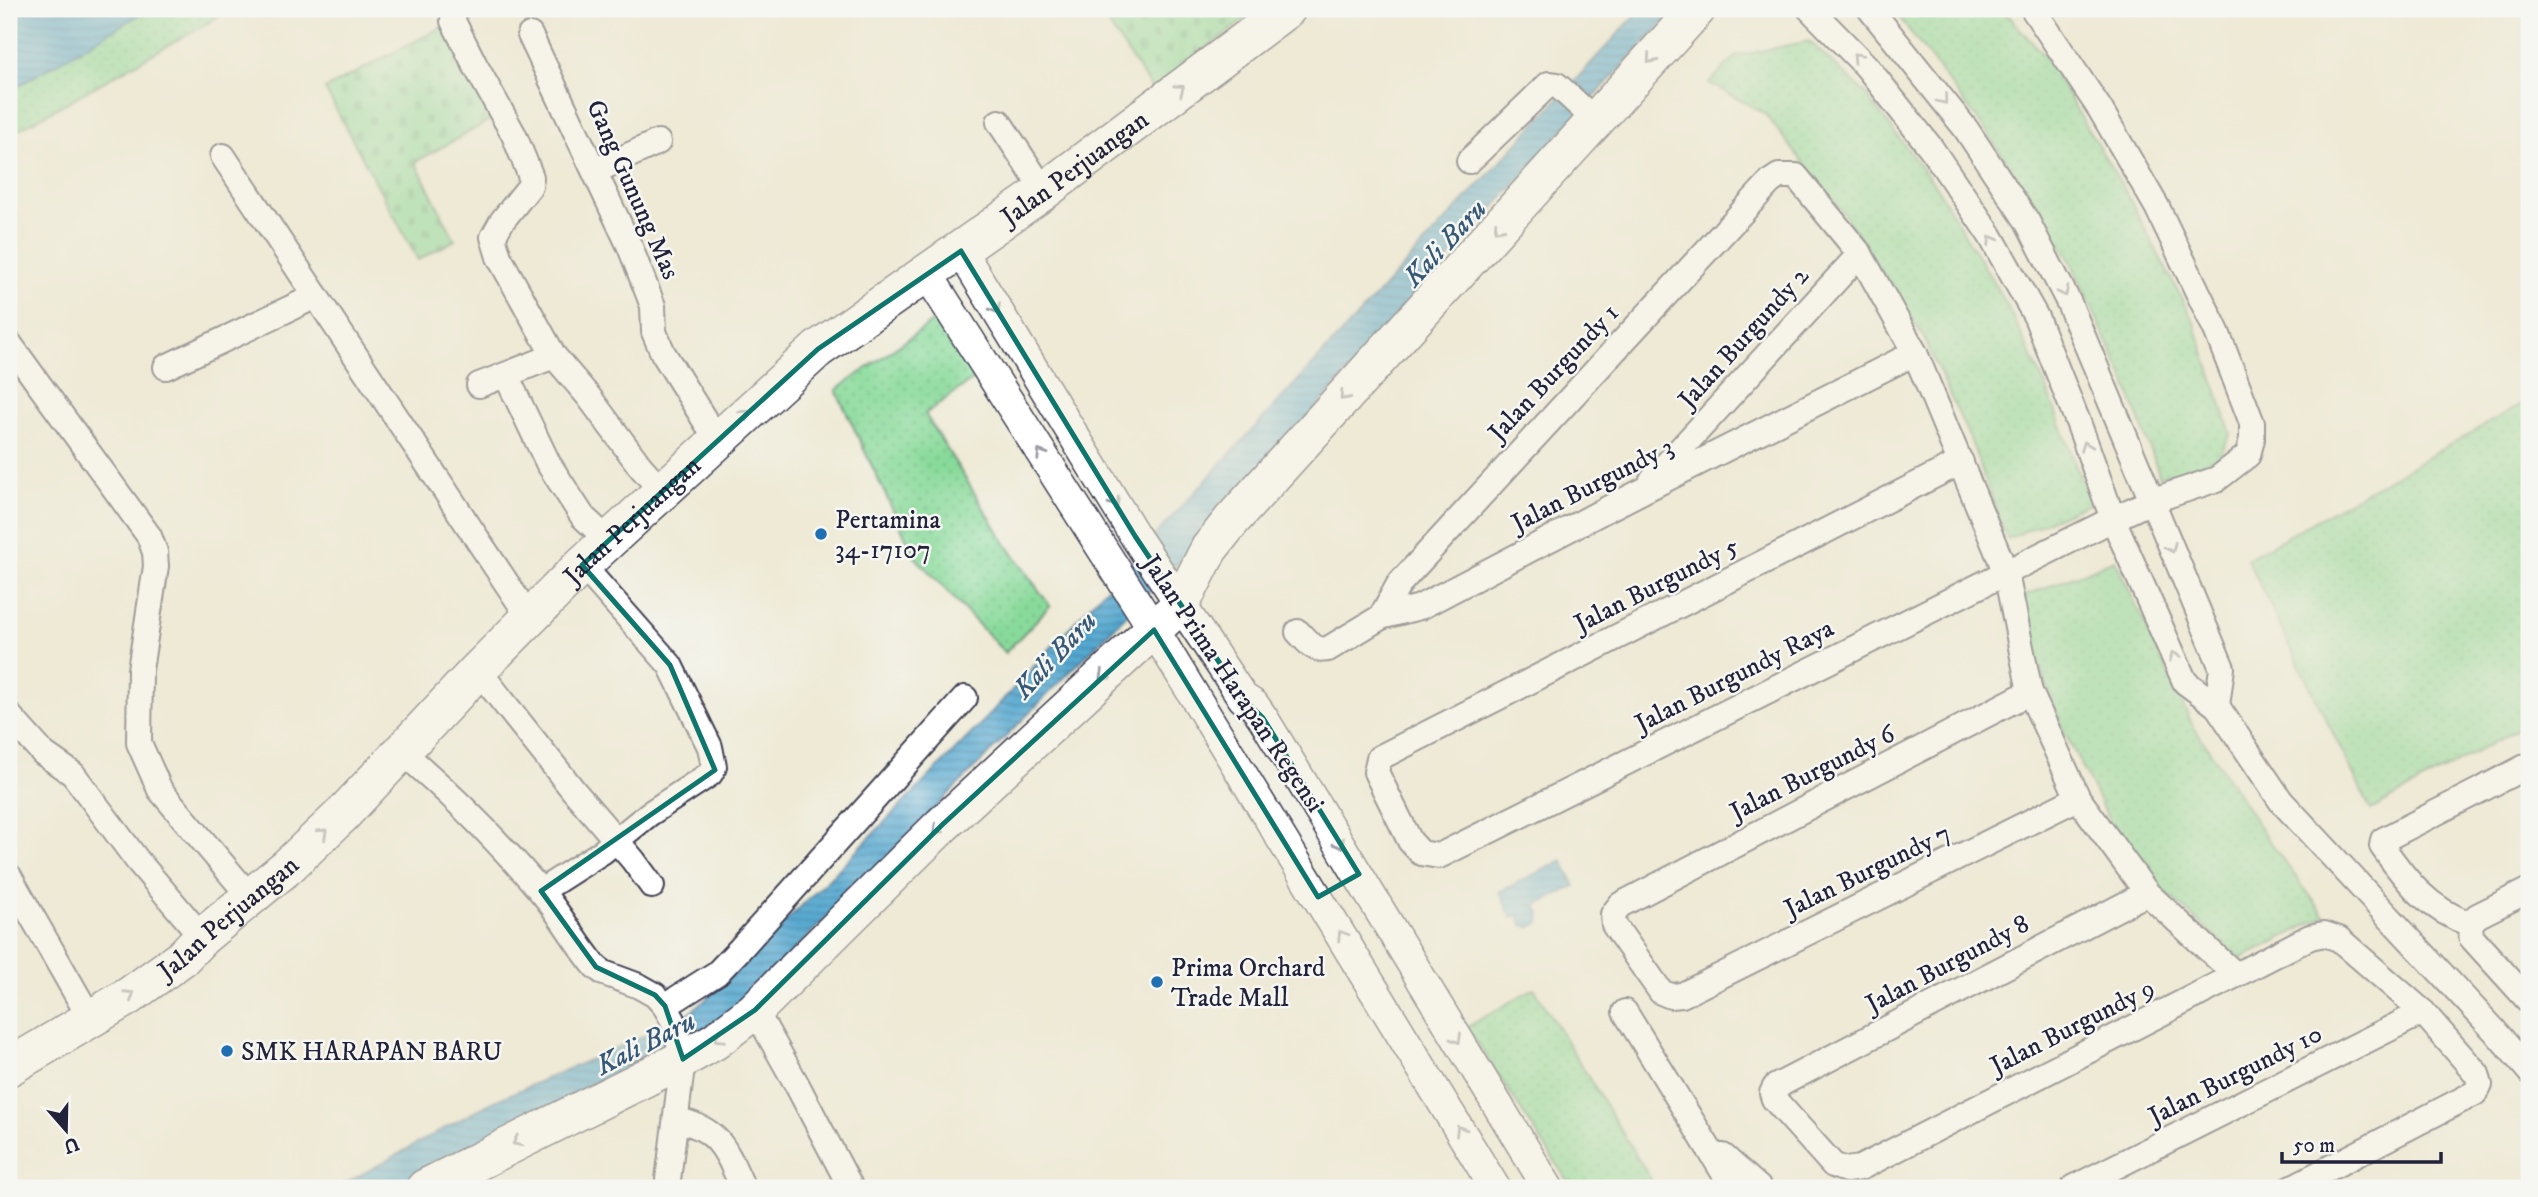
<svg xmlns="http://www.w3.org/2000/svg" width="2538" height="1197" viewBox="0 0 2538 1197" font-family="'IM FELL DW Pica',serif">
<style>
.grass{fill:url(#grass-dots);stroke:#557e6a;stroke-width:2}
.cemetery{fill:url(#cemetery-stones);stroke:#557e6a;stroke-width:2}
.water{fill:url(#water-rules);stroke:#3b6586;stroke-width:2}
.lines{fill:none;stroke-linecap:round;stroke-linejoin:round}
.minor-casing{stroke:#414052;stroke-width:28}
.tertiary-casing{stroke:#414052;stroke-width:33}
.primary-casing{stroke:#414052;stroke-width:40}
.minor{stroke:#fff;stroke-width:24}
.tertiary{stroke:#fff;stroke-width:30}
.primary{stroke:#fff;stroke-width:37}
.oneway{stroke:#9c9ca7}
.marked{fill:none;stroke:#0f766e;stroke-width:5;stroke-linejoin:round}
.poi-dot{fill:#1f6fb2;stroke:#f6f6f2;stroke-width:2.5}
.labels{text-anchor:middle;stroke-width:5;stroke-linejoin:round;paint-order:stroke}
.street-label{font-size:26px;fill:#22223b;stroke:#f6f6f2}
.poi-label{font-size:26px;fill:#22223b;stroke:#f6f6f2;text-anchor:start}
.water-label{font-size:28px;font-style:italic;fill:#365877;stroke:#f6f6f2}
</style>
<defs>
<pattern id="grass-dots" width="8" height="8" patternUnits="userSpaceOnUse" patternTransform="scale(1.75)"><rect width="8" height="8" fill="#88da9a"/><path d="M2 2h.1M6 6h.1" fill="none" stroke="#75bb86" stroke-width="1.8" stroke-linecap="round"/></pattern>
<pattern id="cemetery-stones" width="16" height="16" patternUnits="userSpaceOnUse" patternTransform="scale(1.75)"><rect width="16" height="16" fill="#88da9a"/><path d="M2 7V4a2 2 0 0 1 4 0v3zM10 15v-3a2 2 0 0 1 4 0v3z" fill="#75bb86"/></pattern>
<pattern id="water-rules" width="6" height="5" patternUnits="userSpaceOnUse" patternTransform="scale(1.75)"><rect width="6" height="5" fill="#54a8d0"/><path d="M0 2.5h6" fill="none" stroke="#4588aa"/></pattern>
</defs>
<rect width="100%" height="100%" fill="#f6f6f2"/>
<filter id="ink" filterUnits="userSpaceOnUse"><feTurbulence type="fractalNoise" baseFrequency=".0143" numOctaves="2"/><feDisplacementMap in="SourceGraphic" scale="14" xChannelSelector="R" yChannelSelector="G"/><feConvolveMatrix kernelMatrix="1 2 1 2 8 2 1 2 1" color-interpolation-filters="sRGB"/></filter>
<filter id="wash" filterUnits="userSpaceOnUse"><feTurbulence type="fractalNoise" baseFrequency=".00686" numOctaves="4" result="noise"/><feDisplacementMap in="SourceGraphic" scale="28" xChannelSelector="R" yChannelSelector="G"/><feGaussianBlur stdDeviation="1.57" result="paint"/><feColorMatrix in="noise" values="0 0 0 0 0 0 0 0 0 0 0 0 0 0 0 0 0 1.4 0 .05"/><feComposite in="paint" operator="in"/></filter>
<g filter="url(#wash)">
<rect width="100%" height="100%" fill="#eeead6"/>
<g class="grass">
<path d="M149,9H229L206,24L9,135V91Z"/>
<path d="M1893,9H2003L2045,57L2123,187L2194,322L2231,434L2218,459L2160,477L2125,380L2070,260L1986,131Z"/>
<path d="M1809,41L1864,92L1937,188L2006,303L2047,389L2090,503L2007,539L1970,439L1923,336L1844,214L1764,113L1709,83L1736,56Z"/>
<path d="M941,316L976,377L925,414L1008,547L1050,606L1005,653L915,557L836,390Z"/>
<path d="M2529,400V723L2371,810L2247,559Z"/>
<path d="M2115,560L2192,724L2267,838L2325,916L2241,959L2167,894L2108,818L2061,725L2034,650L2024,596Z"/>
<path d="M1534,988L1656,1188H1572L1467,1027Z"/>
</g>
<g class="cemetery">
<path d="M1098,9H1259L1152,89Z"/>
<path d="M453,21L502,114L415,162L455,240L418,260L325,89Z"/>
</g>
<g class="water">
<path d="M9,9H149L9,91Z"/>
<path d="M1641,9H1676L1564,129L1178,563L726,1019L518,1123L401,1188H337L492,1102L679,1021L704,1001L829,879L976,729Z"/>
<path d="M1562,860L1575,886L1535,906L1539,910L1541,921L1532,928L1522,925L1519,915L1512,918L1499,892Z"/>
</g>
</g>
<g filter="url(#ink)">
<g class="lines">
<g class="minor-casing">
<g id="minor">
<path d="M454,9L453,21L475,65L514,135L531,177L530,186L502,221L493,237L499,257L554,356L589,397L640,466L662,491"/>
<path d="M1810,9L1867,67L1931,148L1990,235L2036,317L2078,422L2113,519L2185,682L2217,706L2281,801L2494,1030L2529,1071"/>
<path d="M1870,9L1966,129L2027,221L2069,303L2222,668L2217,706"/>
<path d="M530,35L630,247L653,306L654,332L663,353L717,440"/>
<path d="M999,122L1044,191"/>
<path d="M223,156L529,617"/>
<path d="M1469,161L1549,84L1557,85L1595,120"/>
<path d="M595,171L658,142"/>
<path d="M9,343L149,536L155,552L156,566L140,670L139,743L160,790L251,898"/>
<path d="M166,367L316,296"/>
<path d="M506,375L548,463L583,517L608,540"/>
<path d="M479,385L554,356"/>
<path d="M1961,462L1379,758L1376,772L1410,841L1421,853L1439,856L2113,519L2151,501L2217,479L2248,455L2252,439V423L2217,332L2157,207L2100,109L2033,9"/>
<path d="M1652,480L1860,254"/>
<path d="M1381,617L1399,584L1410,572L1770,182L1779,176H1796L1860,254L1915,353L2006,573L2030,692L2078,798L2147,893L2236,975"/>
<path d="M1298,632C1307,641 1314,652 1328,649L1381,617L1420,607L1609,508L1915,353"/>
<path d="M478,670L574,791L633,860L652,886"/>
<path d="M2030,692L1620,905L1613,914L1614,925L1661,992L1671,996L1682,995L2078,798"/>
<path d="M9,715L43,753L73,774L137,860L202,937"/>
<path d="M401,751C451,793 496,839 539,889C560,913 575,942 596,967L604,973L639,986L655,995L665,1006L673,1020L683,1059L667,1188"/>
<path d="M9,876L90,1018"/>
<path d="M2529,890L2477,916L2470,924L2471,937L2529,1001"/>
<path d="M541,891L602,852L649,814L710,774L714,767L710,747L670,665L582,565"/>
<path d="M2147,893L1775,1087L1772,1093L1774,1099L1833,1165L1846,1170L1860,1168L2310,937L2324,934L2339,939L2423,1012L2477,1074L2480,1085L2475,1093L2291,1188"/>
<path d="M2470,924C2428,909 2407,882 2382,846L2383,840L2529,765"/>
<path d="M665,1006L717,973L740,949L965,698"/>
<path d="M755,1010L796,1083L851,1188"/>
<path d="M1625,1012L1733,1188"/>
<path d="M676,1120C720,1128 726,1151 743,1188"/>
<path d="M1723,1156L1759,1188"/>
<path d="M2073,1188L2423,1012"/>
</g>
</g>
<g class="tertiary-casing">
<g id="tertiary">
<path d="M961,251L1135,536L1243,698L1254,705L1263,718L1548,1188"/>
<path d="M926,272L1154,630L1495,1188"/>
</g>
</g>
<g class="primary-casing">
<g id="primary">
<path id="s1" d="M9,1067L129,996L182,958L202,937L287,867L342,815L478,670L582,565L818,349L1044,191L1287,9"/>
<path d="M425,1188L683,1059L715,1041L755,1010L942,825L1181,604L1209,549L1232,520L1697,9"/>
</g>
</g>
<use href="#minor" class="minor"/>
<use href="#tertiary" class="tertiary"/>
<use href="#primary" class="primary"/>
</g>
<defs><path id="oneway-chevron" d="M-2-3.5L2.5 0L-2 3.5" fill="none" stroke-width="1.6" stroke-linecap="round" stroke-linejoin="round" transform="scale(1.75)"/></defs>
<g class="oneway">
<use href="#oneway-chevron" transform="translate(1857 57) rotate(-134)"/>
<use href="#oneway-chevron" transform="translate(1651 59) rotate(132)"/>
<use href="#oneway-chevron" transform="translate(1180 89) rotate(-36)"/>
<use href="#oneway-chevron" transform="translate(1943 100) rotate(52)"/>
<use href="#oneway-chevron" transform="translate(1498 228) rotate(132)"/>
<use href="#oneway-chevron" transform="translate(1992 240) rotate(-121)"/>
<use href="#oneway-chevron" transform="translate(2064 292) rotate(63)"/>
<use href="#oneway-chevron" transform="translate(996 309) rotate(59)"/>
<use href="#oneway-chevron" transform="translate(1344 396) rotate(132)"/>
<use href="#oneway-chevron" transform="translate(745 414) rotate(-43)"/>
<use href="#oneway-chevron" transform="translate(2086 446) rotate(-110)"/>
<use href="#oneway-chevron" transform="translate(1041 454) rotate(-123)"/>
<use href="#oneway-chevron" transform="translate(1115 503) rotate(59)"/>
<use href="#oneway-chevron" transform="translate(2171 548) rotate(67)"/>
<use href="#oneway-chevron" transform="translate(2174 656) rotate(-114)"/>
<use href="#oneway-chevron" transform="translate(1104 676) rotate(137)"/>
<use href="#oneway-chevron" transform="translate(937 830) rotate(136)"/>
<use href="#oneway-chevron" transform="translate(323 833) rotate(-43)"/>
<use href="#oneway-chevron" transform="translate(1340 844) rotate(59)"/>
<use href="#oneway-chevron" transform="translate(1342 935) rotate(-122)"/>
<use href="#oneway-chevron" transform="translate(130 995) rotate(-33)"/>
<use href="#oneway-chevron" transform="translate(719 1038) rotate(147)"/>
<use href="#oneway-chevron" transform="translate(1457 1039) rotate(59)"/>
<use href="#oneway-chevron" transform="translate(1460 1130) rotate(-121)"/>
<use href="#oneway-chevron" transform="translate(517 1142) rotate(153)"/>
</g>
</g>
<path d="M0 0H2538V1197H0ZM961,251L1135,536L1243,698L1263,718L1359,874L1318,897L1154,630L942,825L755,1010L683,1059L665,1006L655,995L596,967L541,891L715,770L670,665L582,565L818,349Z" fill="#eeead6" fill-opacity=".55" fill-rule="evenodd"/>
<path class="marked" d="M961,251L1135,536L1243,698L1263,718L1359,874L1318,897L1154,630L942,825L755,1010L683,1059L665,1006L655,995L596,967L541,891L715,770L670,665L582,565L818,349Z"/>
<g class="poi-dot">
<circle cx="821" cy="534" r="7"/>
<circle cx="1157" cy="982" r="7"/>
<circle cx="227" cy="1051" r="7"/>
</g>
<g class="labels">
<g class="street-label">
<text dy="9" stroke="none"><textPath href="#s1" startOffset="1400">Jalan Perjuangan</textPath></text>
<text transform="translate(634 189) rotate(66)" y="9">Gang Gunung Mas</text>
<text transform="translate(1743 337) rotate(-48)" y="9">Jalan Burgundy 2</text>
<text transform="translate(1553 372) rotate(-47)" y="9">Jalan Burgundy 1</text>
<text transform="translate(1592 484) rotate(-27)" y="9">Jalan Burgundy 3</text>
<text dy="9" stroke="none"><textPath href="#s1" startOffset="833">Jalan Perjuangan</textPath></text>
<text transform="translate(1656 584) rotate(-27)" y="9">Jalan Burgundy 5</text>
<text transform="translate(1734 675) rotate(-27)" y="9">Jalan Burgundy Raya</text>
<text transform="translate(1234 683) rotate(56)" y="9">Jalan Prima Harapan Regensi</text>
<text transform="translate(1812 772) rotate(-27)" y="9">Jalan Burgundy 6</text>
<text transform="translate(1867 870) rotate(-26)" y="9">Jalan Burgundy 7</text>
<text dy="9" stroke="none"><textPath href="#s1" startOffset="266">Jalan Perjuangan</textPath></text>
<text transform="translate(1947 963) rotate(-28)" y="9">Jalan Burgundy 8</text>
<text transform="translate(2072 1026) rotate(-27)" y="9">Jalan Burgundy 9</text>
<text transform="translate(2235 1074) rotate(-27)" y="9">Jalan Burgundy 10</text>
</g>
<g class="poi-label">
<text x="835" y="528">Pertamina<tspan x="835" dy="30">34-17107</tspan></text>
<text x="1171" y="976">Prima Orchard<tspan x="1171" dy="30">Trade Mall</tspan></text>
<text x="241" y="1060">SMK HARAPAN BARU</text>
</g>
<g class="water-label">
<text transform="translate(1444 242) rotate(-47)" y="10">Kali Baru</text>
<text transform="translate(1054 654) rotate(-47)" y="10">Kali Baru</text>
<text transform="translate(645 1042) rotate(-27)" y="10">Kali Baru</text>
</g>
</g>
<rect width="2538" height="1197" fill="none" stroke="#f6f6f2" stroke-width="35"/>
<g transform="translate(66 1130) rotate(160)" stroke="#f6f6f2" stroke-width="5" paint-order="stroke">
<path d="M0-5L12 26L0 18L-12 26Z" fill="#22223b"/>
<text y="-10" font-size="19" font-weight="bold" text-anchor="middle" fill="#22223b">U</text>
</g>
<path d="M2282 1152v10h159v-10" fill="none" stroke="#22223b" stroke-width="3.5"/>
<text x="2293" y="1152" font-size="21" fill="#22223b" stroke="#f6f6f2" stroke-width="5" paint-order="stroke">50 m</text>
</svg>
